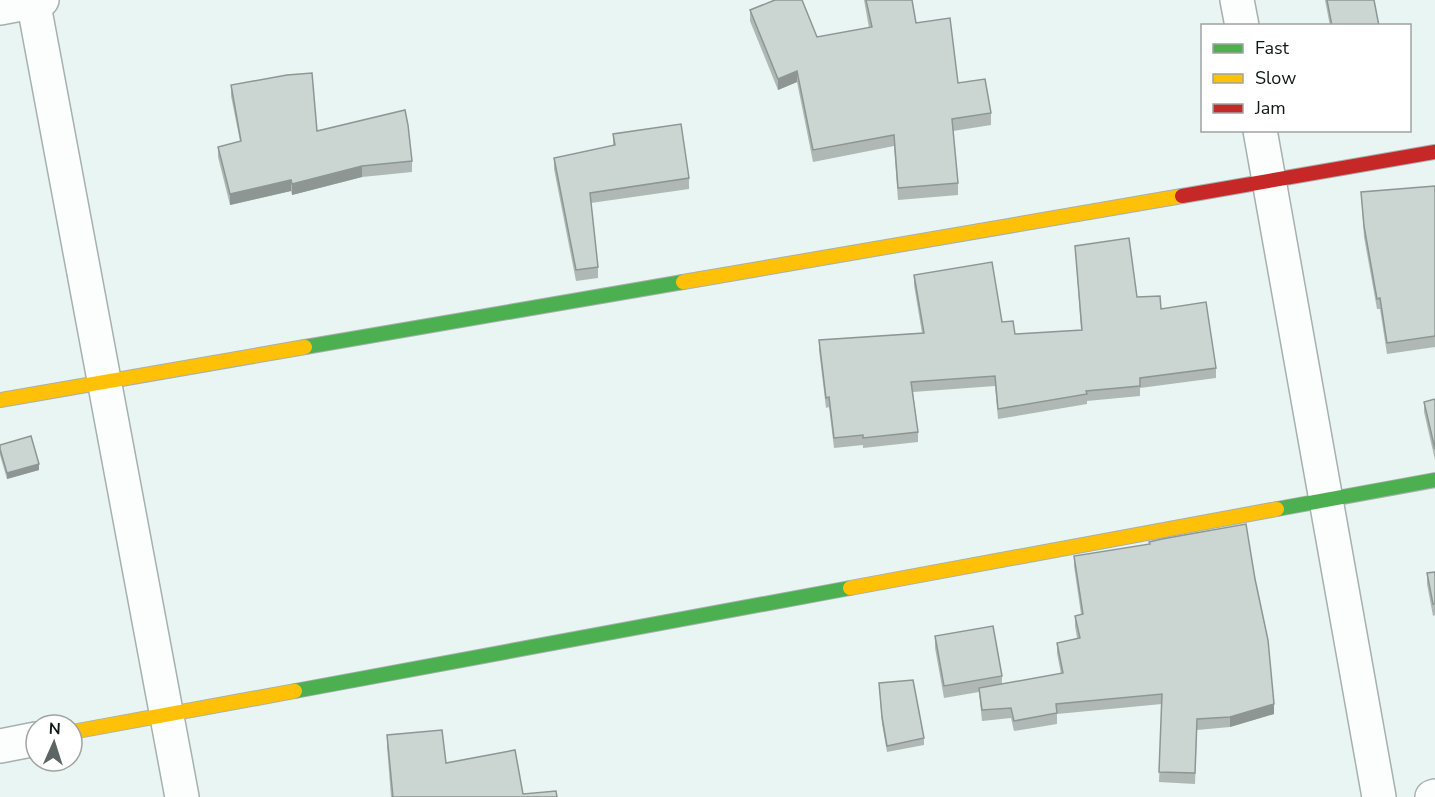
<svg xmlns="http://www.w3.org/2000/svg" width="1435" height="797" viewBox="0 0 1435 797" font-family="'Nunito Sans',sans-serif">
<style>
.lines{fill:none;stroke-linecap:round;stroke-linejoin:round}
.street-casing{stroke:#a6b0ae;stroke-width:36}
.fast-casing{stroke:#a6b0ae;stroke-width:16}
.slow-casing{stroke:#a6b0ae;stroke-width:16}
.jam-casing{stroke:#a6b0ae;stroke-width:16}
.street{stroke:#fcfefd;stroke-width:33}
.fast{stroke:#4caf50;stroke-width:14}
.slow{stroke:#ffc107;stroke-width:14}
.jam{stroke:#c62828;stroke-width:14}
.wall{fill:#afb8b5}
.shaded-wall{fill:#8e9694}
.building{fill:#cbd6d3;stroke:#8e9694;stroke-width:1.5}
</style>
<rect width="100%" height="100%" fill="#e8f5f2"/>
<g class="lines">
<g class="street-casing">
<g id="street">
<path d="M33,0L182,797"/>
<path d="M1237,0L1242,26"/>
<path d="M0,8L42,0"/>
<path d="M1260,130L1379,797"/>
<path d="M0,746L36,739"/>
<path d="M1432,797L1435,796"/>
</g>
</g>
<g class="fast-casing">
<g id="fast">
<path d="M305,347L683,282"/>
<path d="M1277,509L1435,480"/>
<path d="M295,691L850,588"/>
</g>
</g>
<g class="slow-casing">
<g id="slow">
<path d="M683,282L1182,196"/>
<path d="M0,400L305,347"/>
<path d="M850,588L1277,509"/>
<path d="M72,732L295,691"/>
</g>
</g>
<g class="jam-casing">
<path id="jam" d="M1182,196L1435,152"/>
</g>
<use href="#street" class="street"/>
<use href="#fast" class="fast"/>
<use href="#slow" class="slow"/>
<use href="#jam" class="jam"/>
</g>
<g class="wall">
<path d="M864,0H912L916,23L958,83L991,113V125L953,131L958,183V195L898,200L894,146L813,162L797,82L778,90L750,21V10L817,37L869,28Z"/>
<path d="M1325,0H1374L1379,26H1330Z"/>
<path d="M231,85L317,131L412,161V172L362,177L292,195L291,191L230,205L218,157V147L240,141L231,96Z"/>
<path d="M613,134L689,178V189L591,203L598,267V278L576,281L554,169V158L613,146Z"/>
<path d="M1435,186V347L1387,354L1380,309H1377L1364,237L1361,192Z"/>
<path d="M1075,246L1137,297L1161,309L1216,368V378L1140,388V396L1087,401V404L998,419L995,386L913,392L918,432V442L863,448V445L834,448L829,407L826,408L819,350V340L922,333L914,285V275L1002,322L1015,334L1081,330Z"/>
<path d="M1435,399V460L1424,412V402Z"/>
<path d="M0,445L39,470L7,479L0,455Z"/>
<path d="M1074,556L1274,714L1230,727L1197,730L1195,784L1159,782L1162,704L1057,714V724L1014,731L1011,718L982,721L979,692L944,698L935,648V636L1002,676V684L1061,674L1057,653V643L1077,638L1075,626V616L1081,614L1074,566Z"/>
<path d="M1435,572V615L1433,616L1427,584V573Z"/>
<path d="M879,683L924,738V745L887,752L882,724Z"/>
<path d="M387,735L446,763L523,794L557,797H391L387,746Z"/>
</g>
<g class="shaded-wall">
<path d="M797,71V82L778,90V79Z"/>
<path d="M362,166V177L292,195V184Z"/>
<path d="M291,180V191L230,205V194Z"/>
<path d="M39,464V470L7,479V473Z"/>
<path d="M1274,704V714L1230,727V717Z"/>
</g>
<g class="building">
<path d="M775,0H802L817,37L872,27L866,0H912L916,23L950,18L958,83L985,79L991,113L952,119L958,183L898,188L894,135L813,150L797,71L778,79L750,10Z"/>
<path d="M1327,0H1374L1379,26H1332Z"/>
<path d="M312,73L317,131L405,110L408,125L412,161L362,166L292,184L291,180L230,194L218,147L241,141L231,85L287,75Z"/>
<path d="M681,124L689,178L590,193L598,267L576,270L554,158L615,145L613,134Z"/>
<path d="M1435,186V336L1387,343L1380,298L1377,299L1364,226L1361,192Z"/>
<path d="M1129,238L1137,297L1160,296L1161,309L1206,302L1216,368L1140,378V386L1086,391L1087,394L998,409L995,376L911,382L918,432L863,438V435L834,438L829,397L826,398L819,340L924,333L914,275L992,262L1002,322L1013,321L1015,334L1082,330L1075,246Z"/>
<path d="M1435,399V449L1424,402Z"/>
<path d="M31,436L39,464L7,473L0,449V445Z"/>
<path d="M1246,524L1255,579L1268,640L1274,704L1230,717L1197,719L1195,773L1159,772L1162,694L1056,704L1057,713L1014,721L1011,708L982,710L979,688L1063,673L1057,643L1080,638L1075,616L1083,614L1074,556L1150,544L1149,542L1162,539Z"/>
<path d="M1435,572V604H1433L1427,573Z"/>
<path d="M993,626L1002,676L944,686L935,636Z"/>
<path d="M913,680L924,738L887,746L882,717L879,683Z"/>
<path d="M442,730L446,763L515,750L523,794L556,791L557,797H393L387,735Z"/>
</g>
<rect x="1201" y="24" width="210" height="108" fill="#ffffff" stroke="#9fa3a2" stroke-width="1.5"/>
<rect x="1213" y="44" width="30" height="9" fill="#4caf50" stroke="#9fa3a2" stroke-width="1.5"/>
<text x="1255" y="54" font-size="18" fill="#101817">Fast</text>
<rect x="1213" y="74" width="30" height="9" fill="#ffc107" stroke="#9fa3a2" stroke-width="1.5"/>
<text x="1255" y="84" font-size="18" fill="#101817">Slow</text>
<rect x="1213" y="104" width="30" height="9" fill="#c62828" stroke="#9fa3a2" stroke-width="1.5"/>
<text x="1255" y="114" font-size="18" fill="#101817">Jam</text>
<g transform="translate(54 743) rotate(3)"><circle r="28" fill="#ffffff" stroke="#9fa3a2" stroke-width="1.5"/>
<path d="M0-4.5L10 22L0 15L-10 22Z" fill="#5c6564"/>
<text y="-9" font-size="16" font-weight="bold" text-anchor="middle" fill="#101817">N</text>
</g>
</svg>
